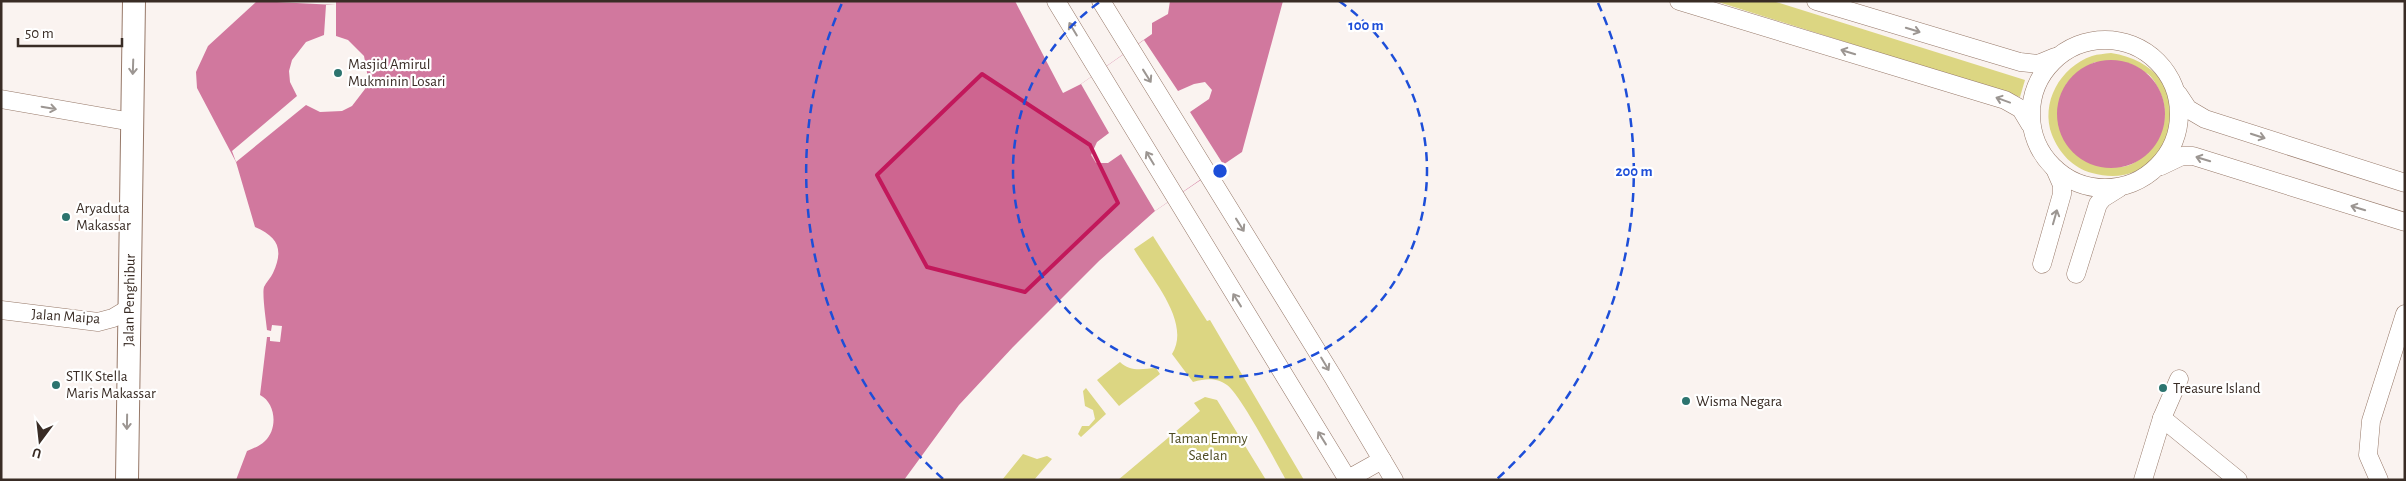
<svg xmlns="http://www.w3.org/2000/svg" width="2406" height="481" viewBox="0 0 2406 481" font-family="'Alegreya Sans',sans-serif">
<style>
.green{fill:#dcd682;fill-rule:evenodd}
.water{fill:#d1789e}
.pier{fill:#faf3f0}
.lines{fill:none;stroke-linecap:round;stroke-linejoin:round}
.minor-casing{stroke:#967868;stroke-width:19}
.major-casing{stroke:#967868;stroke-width:24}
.minor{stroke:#fff;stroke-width:18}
.major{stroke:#fff;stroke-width:22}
.oneway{stroke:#9c9692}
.marked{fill:#c2185b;fill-opacity:0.2;stroke:#c2185b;stroke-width:4;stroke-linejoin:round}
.ring{fill:none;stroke:#1d4ed8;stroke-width:2.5;stroke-dasharray:9 6}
.poi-dot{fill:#2c746f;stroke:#fff;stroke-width:2}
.labels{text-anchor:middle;stroke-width:4.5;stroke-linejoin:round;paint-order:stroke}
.poi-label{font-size:15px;fill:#392c25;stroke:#fff;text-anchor:start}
.street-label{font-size:15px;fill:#392c25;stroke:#fff}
.park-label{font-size:15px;fill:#504d24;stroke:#fff}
.centre{fill:#1d4ed8;stroke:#fff;stroke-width:2.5}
.ring-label{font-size:15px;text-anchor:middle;font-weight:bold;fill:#1d4ed8;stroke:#fff;stroke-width:4.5;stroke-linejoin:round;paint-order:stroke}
</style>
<rect width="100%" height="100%" fill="#faf3f0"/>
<g class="green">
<path d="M1715,1H1773L2025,80L2020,97Z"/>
<path d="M2111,53C2210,68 2177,197 2092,173C2073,168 2059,153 2052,135C2040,103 2060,67 2092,56C2098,54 2104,54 2111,53ZM2095,62C2106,65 2141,69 2148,74C2154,79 2159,89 2162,97C2171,124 2157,150 2132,164C2122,169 2109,167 2098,166L2066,84L2079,71Z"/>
<path d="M1153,236L1207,321L1210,320L1304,480H1286C1276,462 1240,394 1227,385C1215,377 1206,379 1193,382L1172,354C1192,322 1150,277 1134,249Z"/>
<path d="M1120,362C1130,372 1142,369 1156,368L1160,374L1119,406L1097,380Z"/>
<path d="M1086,388L1106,414L1081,437L1078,434L1082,426H1089L1095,419L1093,410L1085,406L1083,391Z"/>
<path d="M1205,397L1217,400L1266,480H1118L1200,411L1194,403Z"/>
<path d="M1023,454L1037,459L1047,456L1052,459L1034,480H1002Z"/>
</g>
<g class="water">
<path d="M257,1L336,5V1H1015L1063,93L1081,84L1152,34V23L1168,14L1170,1H1283L1242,152L1155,211L1099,261L1013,347L959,405L904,480H236L247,451C254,448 260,446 265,441C278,429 276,403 260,395L267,337H270V341L280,342L282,326L272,325L271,331L267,330C266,321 262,294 264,287C266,282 271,278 273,273C284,249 278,237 255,227L236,162L197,88L196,72L208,46Z"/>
<circle cx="2111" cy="114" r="54"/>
</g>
<g class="pier">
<path d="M326,5H336V36L348,40L364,56L368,78L365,89L352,106L342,111L320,112L306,105L236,162L232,151L297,96L290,82L289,71L292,60L306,42L324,35Z"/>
<path d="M1144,40L1178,91L1194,84L1205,82L1212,90L1209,99L1190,112L1223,164L1155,211L1121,154L1108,163H1096L1091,155L1097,142L1109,133L1081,84Z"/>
</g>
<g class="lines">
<g class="minor-casing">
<g id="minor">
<path d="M1056,1L1348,480"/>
<path d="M1101,1L1333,377L1394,480"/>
<path d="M1679,1L2005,100L2021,109L2030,124"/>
<path d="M1816,1L2020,62L2038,64L2055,57"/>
<circle cx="2105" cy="114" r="74"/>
<path d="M2178,94L2188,109L2205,119L2405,183"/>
<path d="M1,99L132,122"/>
<path d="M2161,166L2182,156H2193L2405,222"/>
<path d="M2042,264L2062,194V185L2055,169"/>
<path d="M2076,274L2098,204L2103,198L2119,188"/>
<path d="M1,310L98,322L113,318L128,309"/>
<path d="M2162,418L2238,480"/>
<path d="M1348,479L1382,460"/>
<path d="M2143,480L2162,418L2179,379"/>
<path d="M2379,480L2368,455L2371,421L2405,314"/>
</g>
</g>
<g class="major-casing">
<path id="major" d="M127,480L134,1"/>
</g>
<use href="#minor" class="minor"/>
<use href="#major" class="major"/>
</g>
<defs><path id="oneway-shaft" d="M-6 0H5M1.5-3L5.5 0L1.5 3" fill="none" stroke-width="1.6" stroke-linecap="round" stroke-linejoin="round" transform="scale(1.25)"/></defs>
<g class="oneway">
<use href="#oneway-shaft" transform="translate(1073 29) rotate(-121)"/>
<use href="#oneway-shaft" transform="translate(1913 30) rotate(17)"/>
<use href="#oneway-shaft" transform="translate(1848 52) rotate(-163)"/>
<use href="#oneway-shaft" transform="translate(133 67) rotate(92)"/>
<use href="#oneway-shaft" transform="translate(1147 76) rotate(58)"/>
<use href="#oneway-shaft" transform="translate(2003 100) rotate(-160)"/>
<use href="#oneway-shaft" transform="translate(49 108) rotate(10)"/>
<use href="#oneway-shaft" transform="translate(2258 136) rotate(18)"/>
<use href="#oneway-shaft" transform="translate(1150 158) rotate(-121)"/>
<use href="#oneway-shaft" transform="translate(2203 159) rotate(-163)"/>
<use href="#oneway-shaft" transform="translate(2358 208) rotate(-163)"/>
<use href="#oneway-shaft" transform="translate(2055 217) rotate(-74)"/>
<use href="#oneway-shaft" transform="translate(1240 225) rotate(58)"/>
<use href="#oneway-shaft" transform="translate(1237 300) rotate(-122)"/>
<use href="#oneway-shaft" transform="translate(1325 364) rotate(59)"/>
<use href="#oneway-shaft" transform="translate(127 422) rotate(91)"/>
<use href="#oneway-shaft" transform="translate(1322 438) rotate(-122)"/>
</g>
<path class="marked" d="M982,74L1090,145L1118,203L1025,292L927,267L877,175Z"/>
<g class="ring">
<path d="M1339 1A207 207 0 1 1 1101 1"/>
<path d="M943 479A414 414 0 0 1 842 3M1598 3A414 414 0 0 1 1497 479"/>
</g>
<g class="poi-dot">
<circle cx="338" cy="73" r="5"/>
<circle cx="66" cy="217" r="5"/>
<circle cx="56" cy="385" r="5"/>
<circle cx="2163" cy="388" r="5"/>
<circle cx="1686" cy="401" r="5"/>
</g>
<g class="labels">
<g class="poi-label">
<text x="348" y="69">Masjid Amirul<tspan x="348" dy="17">Mukminin Losari</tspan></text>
<text x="76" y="213">Aryaduta<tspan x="76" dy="17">Makassar</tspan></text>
<text x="66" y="381">STIK Stella<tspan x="66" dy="17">Maris Makassar</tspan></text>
<text x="2173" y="393">Treasure Island</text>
<text x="1696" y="406">Wisma Negara</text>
</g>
<g class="street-label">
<text transform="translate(129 300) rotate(-89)" y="5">Jalan Penghibur</text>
<text transform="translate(66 316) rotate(4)" y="5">Jalan Maipa</text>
</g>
<g class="park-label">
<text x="1208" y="443">Taman Emmy<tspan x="1208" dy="17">Saelan</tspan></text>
</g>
</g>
<circle cx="1220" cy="171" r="8" class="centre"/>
<g class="ring-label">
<text x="1366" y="30">100 m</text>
<text x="1634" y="176">200 m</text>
</g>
<rect width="2406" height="481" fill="none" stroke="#392c25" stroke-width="5"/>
<g transform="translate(40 441) rotate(195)" stroke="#ffffff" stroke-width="4" paint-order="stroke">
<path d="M0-4L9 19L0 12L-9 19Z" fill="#392c25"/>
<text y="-8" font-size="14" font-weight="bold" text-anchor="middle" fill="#392c25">U</text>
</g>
<path d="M18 38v8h104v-8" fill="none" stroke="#392c25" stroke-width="2.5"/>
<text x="25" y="38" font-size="15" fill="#392c25" stroke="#ffffff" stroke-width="4" paint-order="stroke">50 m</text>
</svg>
